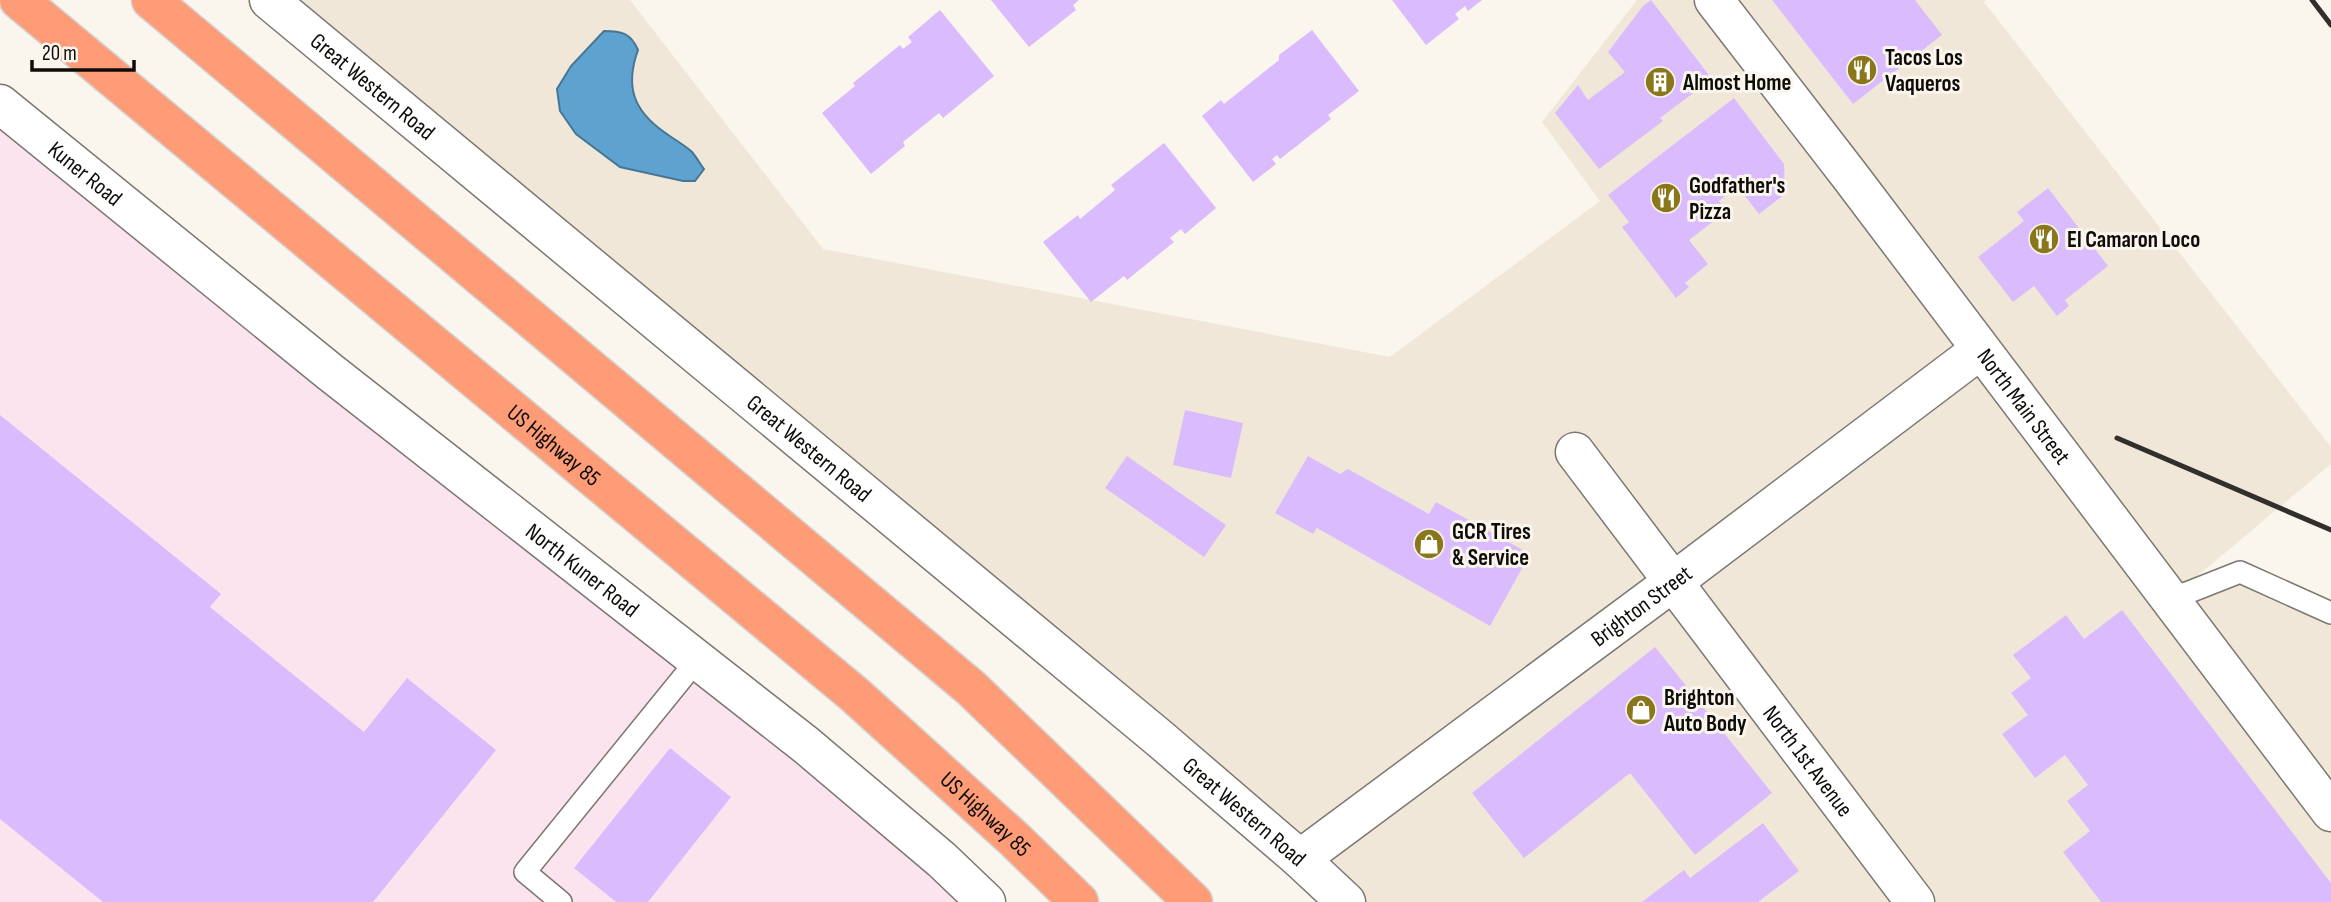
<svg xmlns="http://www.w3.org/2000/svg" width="2331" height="902" viewBox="0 0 2331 902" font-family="'Sofia Sans Condensed',sans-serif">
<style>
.built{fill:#f1e7d9}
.industrial{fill:#fce4ef}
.water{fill:#5ea3cf;stroke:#467694;stroke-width:2}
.building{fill:#dabcfe}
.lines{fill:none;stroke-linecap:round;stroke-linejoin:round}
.service-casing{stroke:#7c7770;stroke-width:24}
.minor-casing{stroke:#7c7770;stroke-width:41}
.tertiary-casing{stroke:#7c7770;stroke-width:41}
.trunk-casing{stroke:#d3d3d3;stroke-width:41}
.service{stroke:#fff;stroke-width:21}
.minor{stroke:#fff;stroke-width:38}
.tertiary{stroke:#fff;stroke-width:38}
.trunk{stroke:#fe9c78;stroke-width:38}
.rail{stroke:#302f2b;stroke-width:5}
.labels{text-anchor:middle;stroke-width:6;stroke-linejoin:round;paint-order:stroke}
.poi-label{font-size:23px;font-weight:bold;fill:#0d0c09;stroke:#faf5ed;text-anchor:start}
.street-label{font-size:23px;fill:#0d0c09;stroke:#faf5ed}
</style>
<rect width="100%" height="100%" fill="#faf5ed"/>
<path class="built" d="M269,0H630L823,249L1390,357L1600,201L1542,122L1637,0H1986L1984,2L2331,447V464L2171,598L2240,572L2331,613V902H1346Z"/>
<path class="industrial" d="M0,104L986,902H0Z"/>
<path class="water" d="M604,31C621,31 631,33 638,50C625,86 633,110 664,132C672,138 683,144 691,151C696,156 700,164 704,169L695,181H683L620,167L576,134L560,111L557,89L571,66Z"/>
<g class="building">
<path d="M991,0H1079L1073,5L1076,10L1029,47Z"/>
<path d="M1392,0H1482L1468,11L1465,6L1455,14L1459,19L1426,45Z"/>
<path d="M1651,0L1712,79L1660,118L1663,121L1599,169L1555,113L1578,85L1588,100L1625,72L1608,52L1643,6Z"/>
<path d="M1772,0H1915L1942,35L1853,104Z"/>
<path d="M940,10L994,76L943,118L939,113L903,142L905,146L871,174L822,113L855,86L853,83L900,45L903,49L912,42L908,37Z"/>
<path d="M1312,30L1359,91L1328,115L1331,119L1280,159L1277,155L1272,159L1276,164L1253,182L1202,116L1221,100L1224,104L1279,60V55Z"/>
<path d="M1734,98L1784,164L1785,194L1759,214L1737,186L1719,201L1727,211L1689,240L1708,264L1685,283L1689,287L1676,298L1622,227L1629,222L1608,195Z"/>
<path d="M1164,143L1216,208L1185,234L1181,229L1170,238L1174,242L1127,280L1124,276L1091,302L1043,242L1078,215L1080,219L1115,190L1111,185Z"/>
<path d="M2048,188L2108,266L2065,300L2069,306L2057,316L2034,286L2013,302L1978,257L2024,221L2017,212Z"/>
<path d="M1185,410L1243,423L1231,478L1173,465Z"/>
<path d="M0,415L221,594L210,607L364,732L407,678L496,750L373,902H103L0,819Z"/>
<path d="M1127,456L1226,525L1204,557L1105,488Z"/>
<path d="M1308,456L1340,474L1348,469L1429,514L1436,502L1530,554L1490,626L1317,528L1313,534L1275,513Z"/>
<path d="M2122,610L2331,883V902H2101L2063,852L2090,831L2067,801L2088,785L2065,755L2035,778L2002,734L2028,715L2011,693L2031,678L2013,655L2066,615L2084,639Z"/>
<path d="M1655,647L1772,793L1695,855L1630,773L1524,858L1472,793Z"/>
<path d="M670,748L731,797L648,902H616L574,868Z"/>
<path d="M1763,823L1799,871L1758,902H1642L1684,870L1690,878Z"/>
</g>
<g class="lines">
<g class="service-casing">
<g id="service">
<path d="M2169,600L2240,572L2331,613"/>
<path d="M561,902L525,872L697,660"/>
</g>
</g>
<g class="minor-casing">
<g id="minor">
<path id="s1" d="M1575,452L1915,902"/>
<path id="s2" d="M1300,859L1673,582L1980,350"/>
</g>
</g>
<g class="tertiary-casing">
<g id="tertiary">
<path id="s3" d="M269,0L1159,738L1300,859L1346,902"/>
<path id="s4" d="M1714,0L1850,176L2331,812"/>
<path id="s5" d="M0,104L330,372L806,745L942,860L986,902"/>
</g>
</g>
<g class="trunk-casing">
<g id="trunk">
<path id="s6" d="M19,0L855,695L1013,838L1079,902"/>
<path d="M151,0L971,688L1193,902"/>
</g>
</g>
<use href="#service" class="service"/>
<use href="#minor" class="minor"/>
<use href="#tertiary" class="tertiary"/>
<use href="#trunk" class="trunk"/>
<g class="rail">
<path d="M2312,0L2331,25"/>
<path d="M2117,438L2331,530"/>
</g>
</g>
<defs>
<g id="restaurant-disc" transform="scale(1.575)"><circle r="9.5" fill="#8b771b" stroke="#faf5ed"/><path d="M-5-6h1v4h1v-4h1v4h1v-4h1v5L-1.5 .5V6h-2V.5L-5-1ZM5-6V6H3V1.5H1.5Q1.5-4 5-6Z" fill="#fff"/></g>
<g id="building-disc" transform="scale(1.575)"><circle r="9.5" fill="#8b771b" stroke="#faf5ed"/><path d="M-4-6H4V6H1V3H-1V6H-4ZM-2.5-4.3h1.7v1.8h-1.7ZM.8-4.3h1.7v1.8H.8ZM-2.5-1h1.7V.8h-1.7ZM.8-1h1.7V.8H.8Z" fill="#fff"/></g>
<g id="shop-disc" transform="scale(1.575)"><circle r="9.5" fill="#8b771b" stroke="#faf5ed"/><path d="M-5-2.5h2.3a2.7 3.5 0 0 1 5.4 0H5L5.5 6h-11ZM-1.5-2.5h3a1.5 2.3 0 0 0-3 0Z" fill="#fff"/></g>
</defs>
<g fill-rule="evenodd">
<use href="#restaurant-disc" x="1862" y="70"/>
<use href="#building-disc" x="1660" y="82"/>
<use href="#restaurant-disc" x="1666" y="198"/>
<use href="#restaurant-disc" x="2044" y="239"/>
<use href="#shop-disc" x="1429" y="544"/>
<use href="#shop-disc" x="1641" y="710"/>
</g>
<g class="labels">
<g class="poi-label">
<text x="1885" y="65">Tacos Los<tspan x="1885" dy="26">Vaqueros</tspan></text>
<text x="1683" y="90">Almost Home</text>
<text x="1689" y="193">Godfather's<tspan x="1689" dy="26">Pizza</tspan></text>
<text x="2067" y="247">El Camaron Loco</text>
<text x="1452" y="539">GCR Tires<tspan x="1452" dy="26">&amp; Service</tspan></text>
<text x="1664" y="705">Brighton<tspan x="1664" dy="26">Auto Body</tspan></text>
</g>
<g class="street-label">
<text dy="8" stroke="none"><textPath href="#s3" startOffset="135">Great Western Road</textPath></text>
<text dy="8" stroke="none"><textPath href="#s5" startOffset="110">Kuner Road</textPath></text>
<text dy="8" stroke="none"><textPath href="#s4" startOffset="511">North Main Street</textPath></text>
<text dy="8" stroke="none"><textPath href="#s6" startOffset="696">US Highway 85</textPath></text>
<text dy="8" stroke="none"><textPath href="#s3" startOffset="702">Great Western Road</textPath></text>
<text dy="8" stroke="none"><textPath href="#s5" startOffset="746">North Kuner Road</textPath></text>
<text dy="8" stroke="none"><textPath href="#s2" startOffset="425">Brighton Street</textPath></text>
<text dy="8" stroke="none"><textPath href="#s1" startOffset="387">North 1st Avenue</textPath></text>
<text dy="8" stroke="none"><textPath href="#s3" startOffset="1269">Great Western Road</textPath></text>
<text dy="8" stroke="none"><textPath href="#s6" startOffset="1264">US Highway 85</textPath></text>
</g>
</g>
<path d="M32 60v10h102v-10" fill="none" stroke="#0d0c09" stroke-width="3.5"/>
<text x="42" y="60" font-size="21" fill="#0d0c09" stroke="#faf5ed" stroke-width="5" paint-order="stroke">20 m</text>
</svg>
